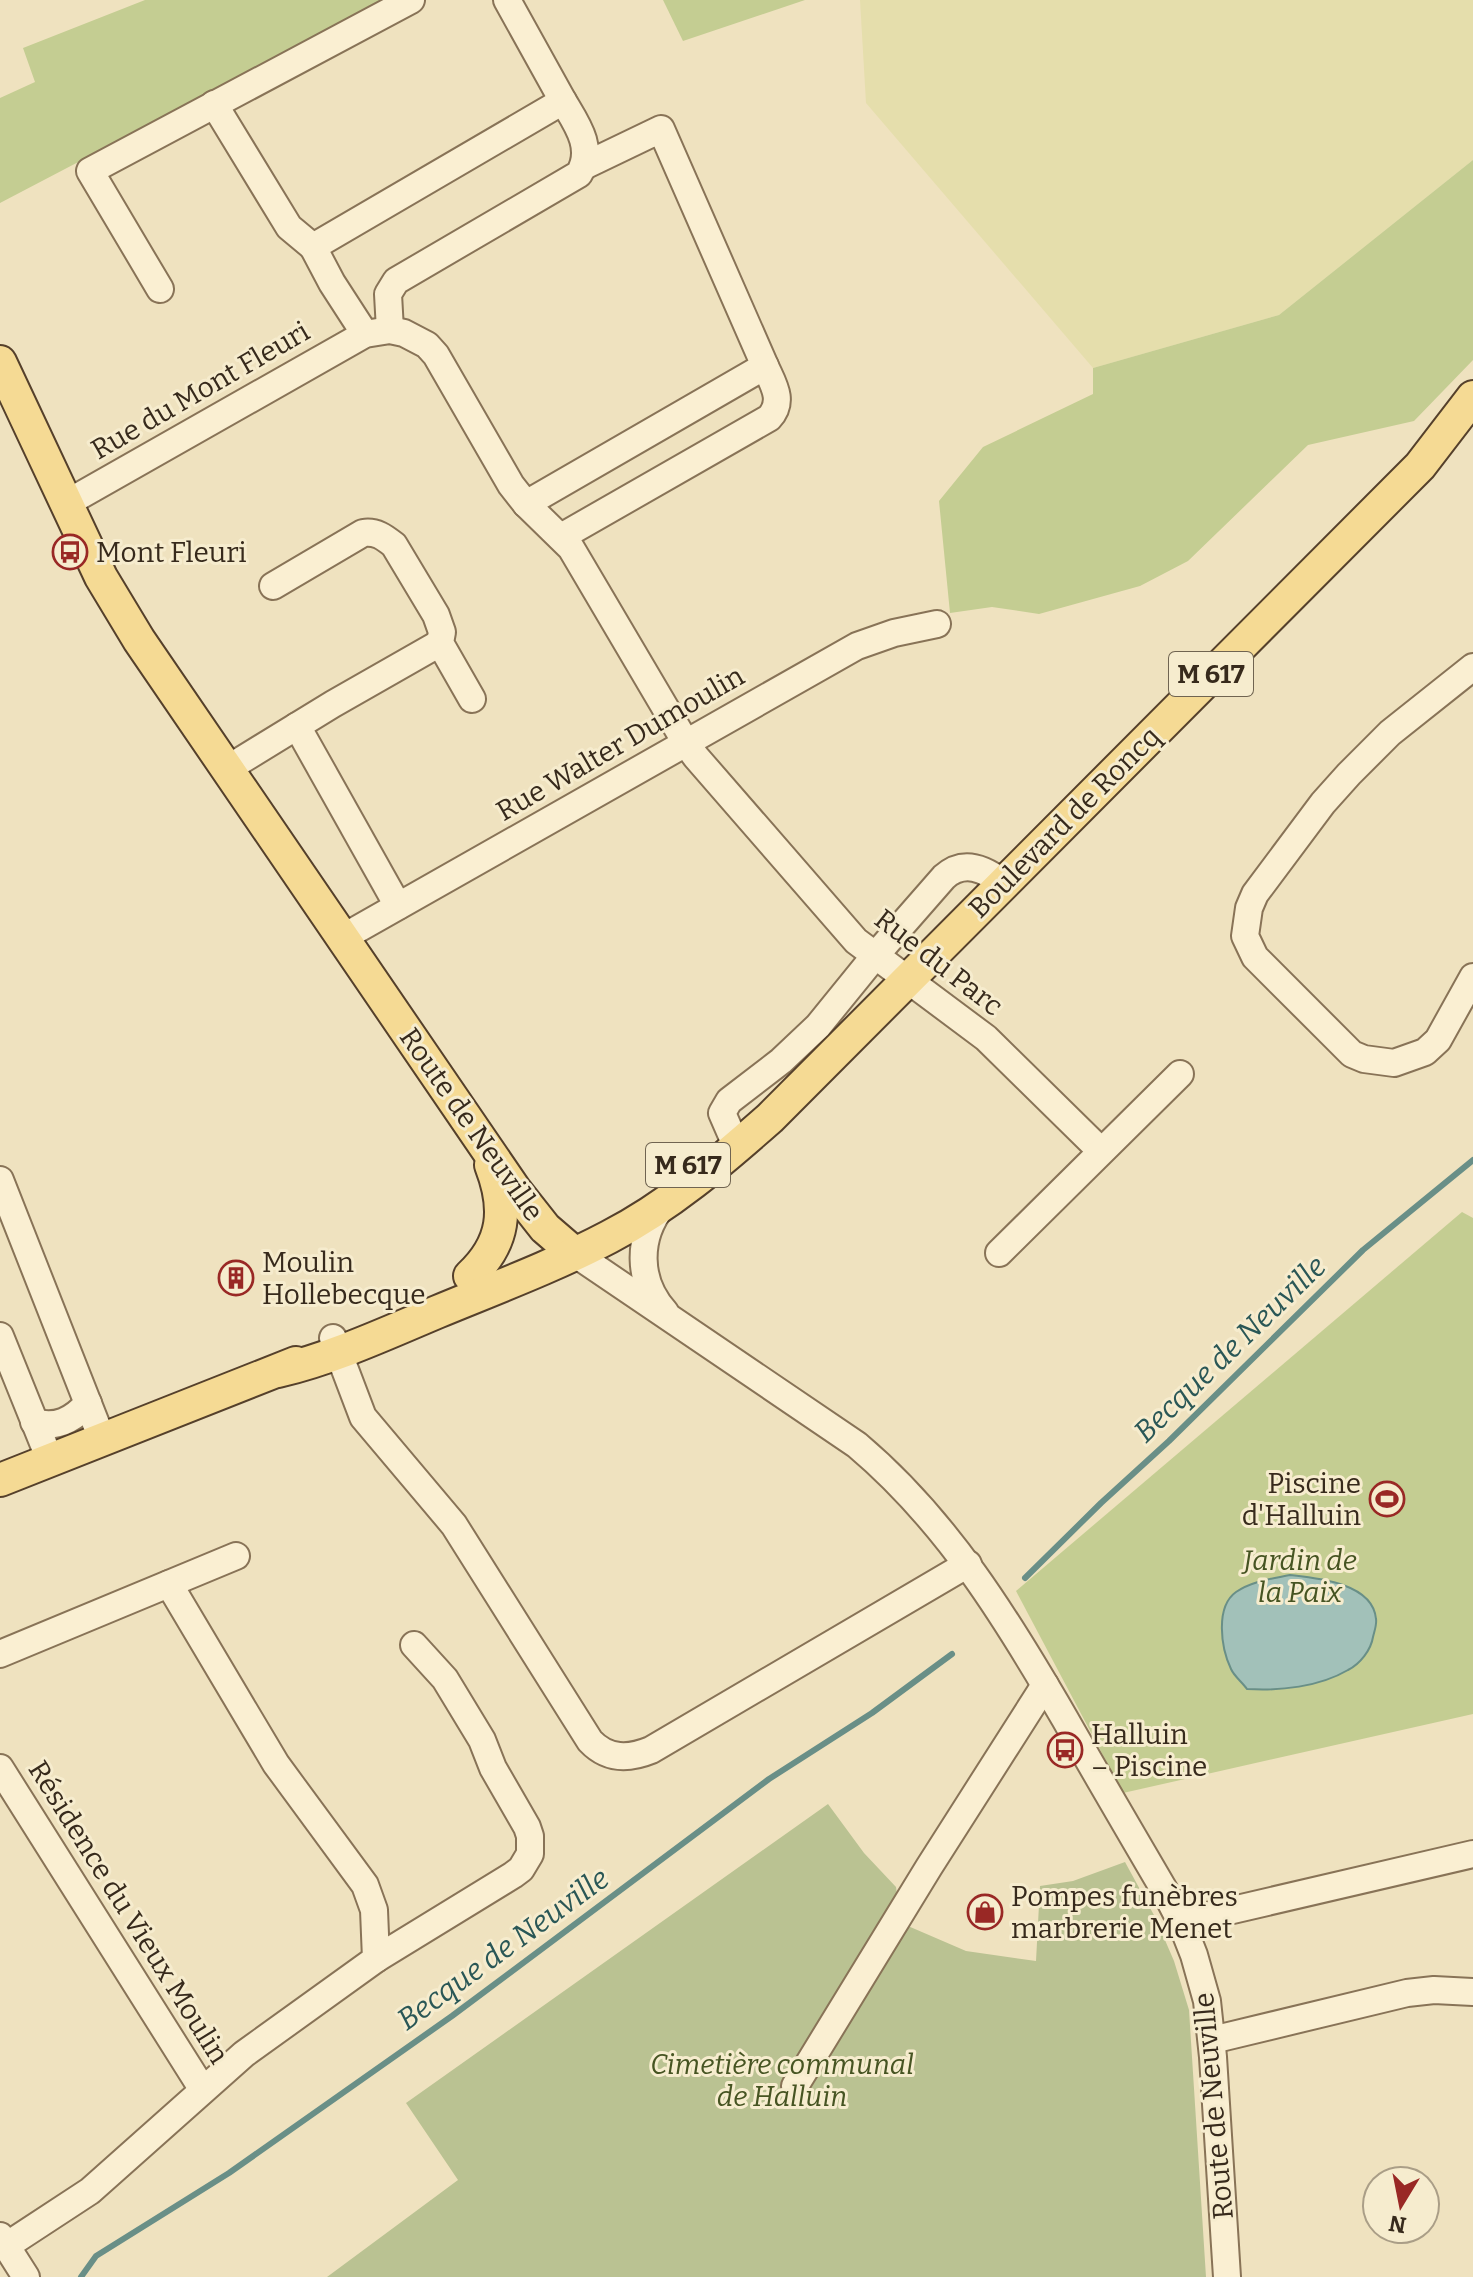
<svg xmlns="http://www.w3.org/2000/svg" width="1473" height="2277" viewBox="0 0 1473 2277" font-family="Bitter,serif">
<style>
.farmland{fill:#e5deac}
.green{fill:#c4cd92}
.cemetery{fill:#bac292}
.water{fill:#a2c1b9;stroke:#698f87;stroke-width:2}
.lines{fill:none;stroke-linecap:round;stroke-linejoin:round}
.stream{stroke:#698f87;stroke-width:6}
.minor-casing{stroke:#887357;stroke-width:30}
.major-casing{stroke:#55402b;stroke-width:36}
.minor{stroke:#faefd2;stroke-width:26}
.major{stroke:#f5da94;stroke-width:32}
.labels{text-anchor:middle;stroke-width:6;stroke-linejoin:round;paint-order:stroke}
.shield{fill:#f6ecce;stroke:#706451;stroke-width:2}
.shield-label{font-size:26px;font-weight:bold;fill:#372a1c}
.street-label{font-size:28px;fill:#372a1c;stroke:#f6ecce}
.poi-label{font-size:28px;fill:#372a1c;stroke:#f6ecce;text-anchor:start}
.park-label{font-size:28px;font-style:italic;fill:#465422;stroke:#f6ecce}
.water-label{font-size:30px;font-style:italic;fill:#2a5756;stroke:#f6ecce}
</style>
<rect width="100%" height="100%" fill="#efe2bf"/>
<path class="farmland" d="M860,0H1473V160L1279,315L1093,368L866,103Z"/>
<g class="green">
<path d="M145,0H388L0,203V98L35,82L23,48Z"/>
<path d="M663,0H805L683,41Z"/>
<path d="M1473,160V360L1414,421L1308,445L1188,561L1140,586L1039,614L992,607L950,613L939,501L983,447L1093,394V368L1279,315Z"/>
<path d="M1462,1212L1473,1218V1714L1123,1793L1016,1591Z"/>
</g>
<path class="cemetery" d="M828,1804L864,1853L896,1887L901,1923L966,1951L1036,1961L1040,1886L1073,1881L1125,1862L1155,1917L1174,1961L1189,2010L1206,2277H327L458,2180L406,2103Z"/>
<path class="water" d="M1290,1575C1317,1578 1373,1583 1376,1619C1377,1625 1374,1632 1373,1637C1371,1650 1360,1664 1348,1670C1319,1687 1280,1691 1247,1689C1242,1682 1234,1676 1231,1669C1221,1648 1215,1607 1236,1592C1252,1581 1271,1579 1290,1575Z"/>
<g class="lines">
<g class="stream">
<path d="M1025,1578L1101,1503L1169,1441L1363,1250L1473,1160"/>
<path d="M81,2277L96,2256L229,2173L452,2016L769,1779L872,1713L952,1654"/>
</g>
<g class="minor-casing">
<g id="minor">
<path d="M507,0L563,101"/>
<path d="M214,104L289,227L313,247"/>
<path d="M584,166L661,129L765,366"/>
<path d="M160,289L90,171L411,0"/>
<path d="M365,334L332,283L313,247L563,101C576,123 595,148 579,174L396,281L388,294L390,330"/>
<path d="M67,503L365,334L390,330L404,333L427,345L436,355L511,485L526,504L571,548L686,743L696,757L856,941L986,1038L1101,1151"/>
<path d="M526,504L765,366C773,384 785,401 769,418L561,537"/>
<path d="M273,586L363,533C376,531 384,537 394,545L436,615L442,632L440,643L472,699"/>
<path d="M1473,667L1390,733L1349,774L1323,803L1255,894L1249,908L1245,936L1255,957L1352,1054L1364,1059L1394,1063L1425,1052L1438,1040L1473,977"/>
<path d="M297,726L398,906"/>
<path d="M227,769L333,704L440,643"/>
<path d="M342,938L857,646L894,633L937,624"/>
<path d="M732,1136L722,1113L729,1101L781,1061L818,1026L874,957L944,877C964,859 985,869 1003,883"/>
<path d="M0,1180L102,1439"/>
<path d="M662,1206C637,1238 637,1281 665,1312"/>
<path d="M574,1253L857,1445C947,1521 1007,1619 1065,1719C1098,1777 1132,1835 1166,1893L1181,1922L1194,1955L1207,2001L1213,2057L1227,2277"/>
<path d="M999,1253L1180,1074"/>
<path d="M0,1336L50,1460"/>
<path d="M333,1338L363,1417L454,1525L590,1741C608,1760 629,1759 651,1750L968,1564"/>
<path d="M34,1422C56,1429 73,1420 88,1403"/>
<path d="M0,1654L236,1556"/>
<path d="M0,1768L203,2090"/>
<path d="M1181,1922L1473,1854"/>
<path d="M376,1959L513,1875L521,1869L530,1854V1836L527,1827L493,1768L482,1740L445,1679L414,1645"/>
<path d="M1212,2040L1407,1993L1434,1990L1473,1992"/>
<path d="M795,2086L929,1867L1045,1685"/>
<path d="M0,2236L26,2277"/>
<path d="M6,2246L90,2191L244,2054L376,1959L374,1910L365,1885L276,1764L169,1584"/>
</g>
</g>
<g class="major-casing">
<g id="major">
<path d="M0,362L101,577L139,640L515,1190L545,1228L574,1253"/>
<path d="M470,1276C505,1243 508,1209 491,1165"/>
<path d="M278,1371C333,1358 385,1334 437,1312C495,1288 554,1266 609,1237C669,1206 720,1162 770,1118L1420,466L1473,397"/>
<path d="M0,1480L296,1363"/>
</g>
</g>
<use href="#minor" class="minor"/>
<use href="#major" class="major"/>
</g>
<defs>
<g id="bus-ring" transform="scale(1.8)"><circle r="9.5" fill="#f6ecce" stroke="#992825" stroke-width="1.5"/><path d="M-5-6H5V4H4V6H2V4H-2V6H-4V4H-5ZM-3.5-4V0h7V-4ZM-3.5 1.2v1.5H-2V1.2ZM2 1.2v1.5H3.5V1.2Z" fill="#992825"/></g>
<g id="building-ring" transform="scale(1.8)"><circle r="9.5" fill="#f6ecce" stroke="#992825" stroke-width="1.5"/><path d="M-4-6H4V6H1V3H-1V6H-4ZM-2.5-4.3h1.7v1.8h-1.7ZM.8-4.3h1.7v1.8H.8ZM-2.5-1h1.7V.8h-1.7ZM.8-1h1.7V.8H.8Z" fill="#992825"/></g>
<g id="stadium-ring" transform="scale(1.8)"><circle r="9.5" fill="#f6ecce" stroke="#992825" stroke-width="1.5"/><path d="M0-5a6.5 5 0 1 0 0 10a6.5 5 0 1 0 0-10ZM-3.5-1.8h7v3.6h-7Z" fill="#992825"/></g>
<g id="shop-ring" transform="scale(1.8)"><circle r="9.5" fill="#f6ecce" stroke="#992825" stroke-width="1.5"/><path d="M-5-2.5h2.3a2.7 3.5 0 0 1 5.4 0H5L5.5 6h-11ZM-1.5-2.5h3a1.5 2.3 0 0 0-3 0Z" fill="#992825"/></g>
</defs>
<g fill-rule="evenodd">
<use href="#bus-ring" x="70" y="552"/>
<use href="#building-ring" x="236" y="1278"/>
<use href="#stadium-ring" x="1387" y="1499"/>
<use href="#bus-ring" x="1065" y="1750"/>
<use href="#shop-ring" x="985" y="1912"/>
</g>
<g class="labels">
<g class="shield">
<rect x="1169" y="652" width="84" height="44" rx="6"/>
<rect x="646" y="1143" width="84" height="44" rx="6"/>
</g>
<g class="shield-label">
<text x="1211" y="683">M 617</text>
<text x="688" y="1174">M 617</text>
</g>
<g class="street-label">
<text transform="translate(200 390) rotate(-30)" y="10">Rue du Mont Fleuri</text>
<text transform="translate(620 743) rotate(-30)" y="10">Rue Walter Dumoulin</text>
<text transform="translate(1064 822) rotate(-45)" y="10">Boulevard de Roncq</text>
<text transform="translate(939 962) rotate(38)" y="10">Rue du Parc</text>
<text transform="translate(472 1124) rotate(55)" y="10">Route de Neuville</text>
<text transform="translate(129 1912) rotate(58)" y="10">Résidence du Vieux Moulin</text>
<text transform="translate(1213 2106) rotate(-95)" y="10">Route de Neuville</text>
</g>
<g class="poi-label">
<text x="96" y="562">Mont Fleuri</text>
<text x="262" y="1272">Moulin<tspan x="262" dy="32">Hollebecque</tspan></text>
<text x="1361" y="1493" text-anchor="end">Piscine<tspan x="1361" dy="32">d'Halluin</tspan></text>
<text x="1091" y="1744">Halluin<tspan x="1091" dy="32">– Piscine</tspan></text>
<text x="1011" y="1906">Pompes funèbres<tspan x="1011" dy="32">marbrerie Menet</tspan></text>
</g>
<g class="park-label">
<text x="1300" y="1570">Jardin de<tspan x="1300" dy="32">la Paix</tspan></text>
<text x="782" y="2074">Cimetière communal<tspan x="782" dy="32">de Halluin</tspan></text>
</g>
<g class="water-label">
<text transform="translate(1230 1349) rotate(-44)" y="10">Becque de Neuville</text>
<text transform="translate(503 1949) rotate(-36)" y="10">Becque de Neuville</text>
</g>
</g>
<g transform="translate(1401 2205) rotate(190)"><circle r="38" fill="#f6ecce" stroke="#aa9e87" stroke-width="2"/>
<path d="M0-6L14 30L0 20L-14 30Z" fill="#992825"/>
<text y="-12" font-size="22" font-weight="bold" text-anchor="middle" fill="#372a1c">N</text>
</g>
</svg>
